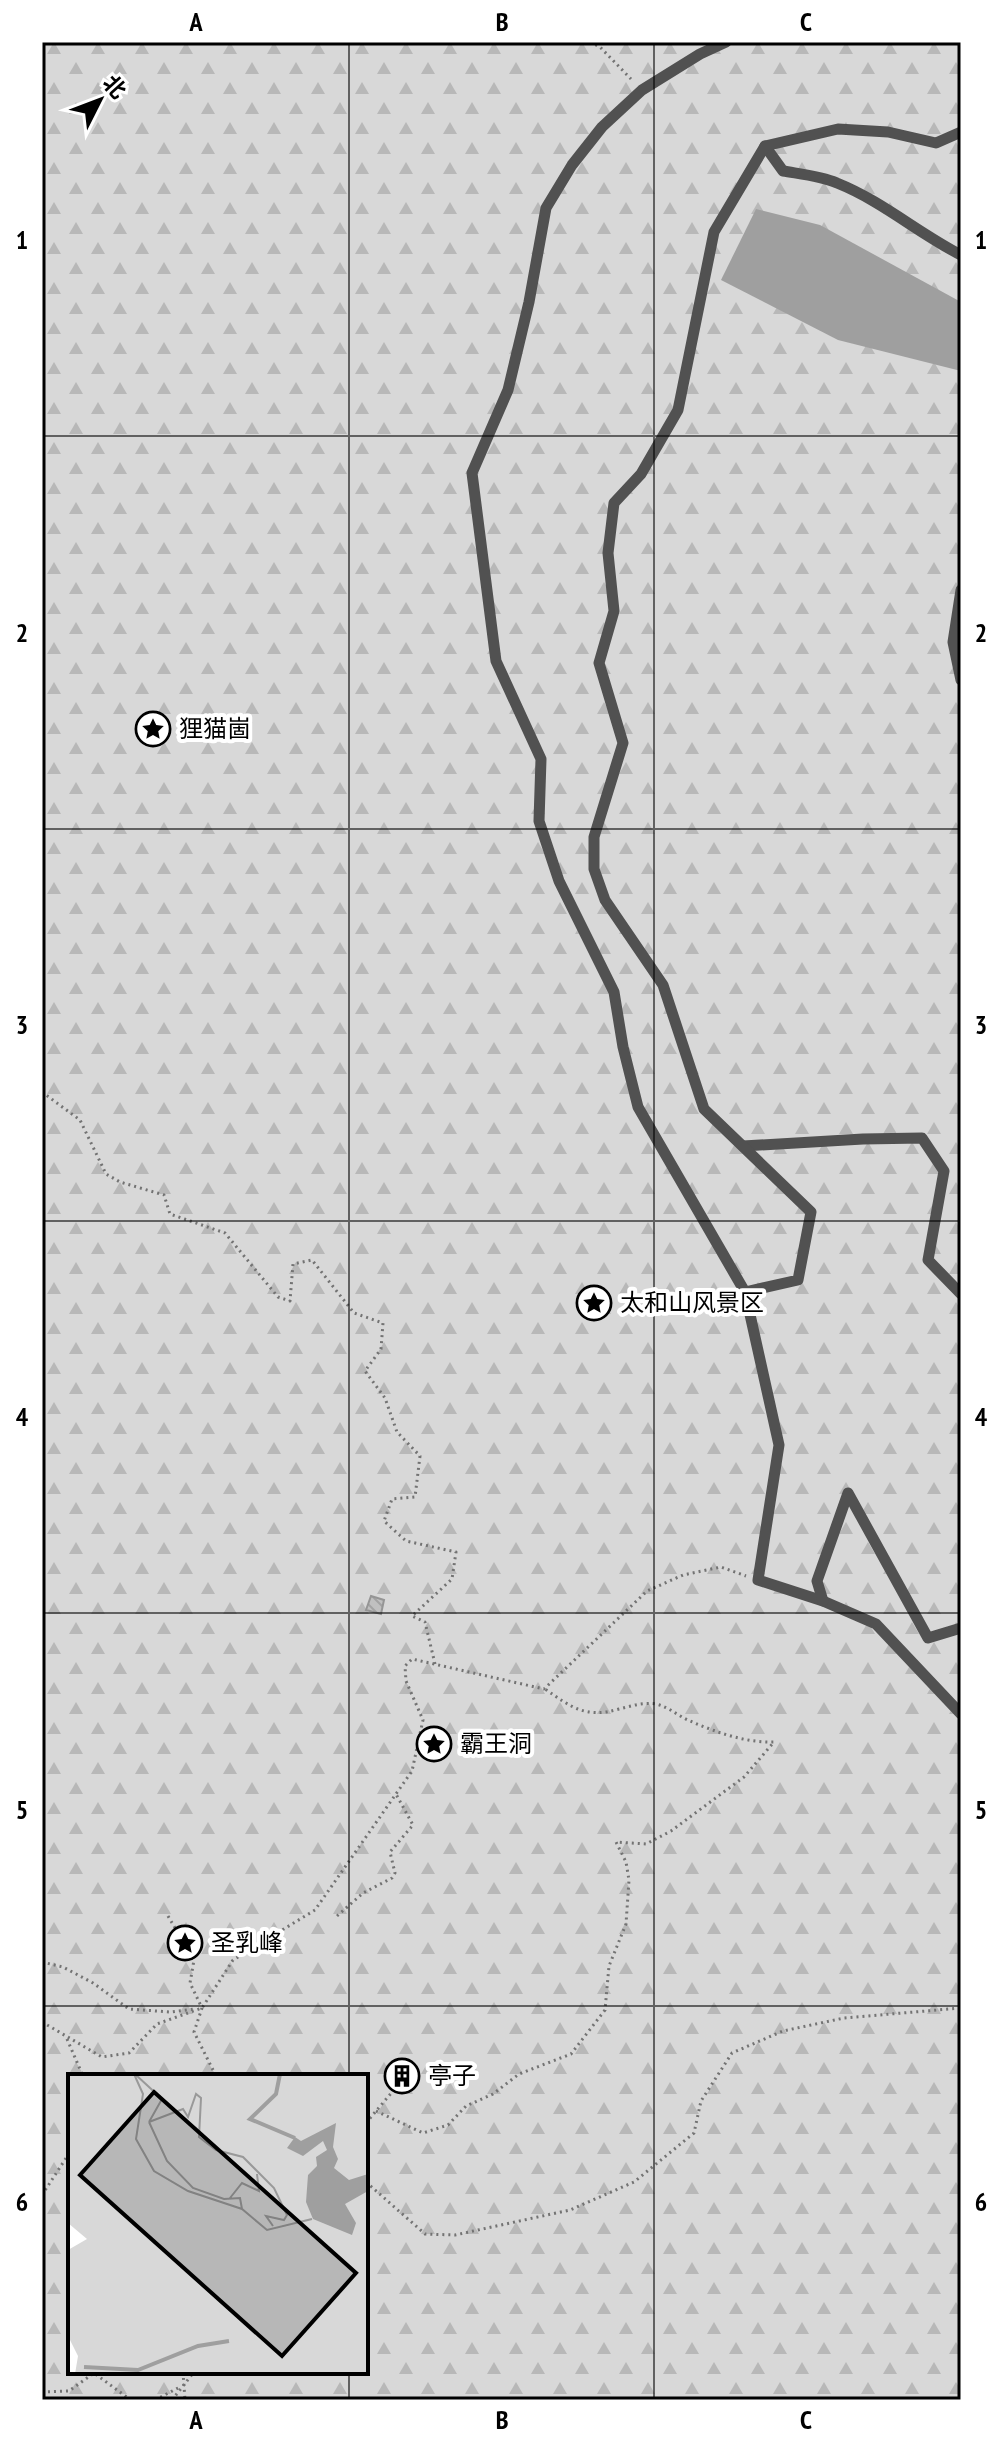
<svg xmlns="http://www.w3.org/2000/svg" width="1003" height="2442" viewBox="0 0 1003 2442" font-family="'PT Sans Narrow','Noto Sans SC',sans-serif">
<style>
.forest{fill:url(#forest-firs);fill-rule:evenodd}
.water{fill:#9f9f9f}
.building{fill:url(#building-back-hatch);stroke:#959595;stroke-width:2}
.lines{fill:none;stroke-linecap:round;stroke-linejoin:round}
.path{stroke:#737373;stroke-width:3;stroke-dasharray:2 4;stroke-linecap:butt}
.service{stroke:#515151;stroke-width:11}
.grid{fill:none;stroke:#000;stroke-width:2;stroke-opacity:0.55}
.labels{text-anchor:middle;stroke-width:8;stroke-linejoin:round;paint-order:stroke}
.poi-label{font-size:24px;fill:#000;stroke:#fff;text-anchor:start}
.inset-river{fill:none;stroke:#9f9f9f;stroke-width:4}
.inset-road{fill:none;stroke:#999;stroke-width:2}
.view{fill:#000;fill-opacity:0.15;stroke:#000;stroke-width:4}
.inset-edge{fill:none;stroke:#000;stroke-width:4}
.neatline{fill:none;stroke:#000;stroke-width:3}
.grid-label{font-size:26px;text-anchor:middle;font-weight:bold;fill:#000}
</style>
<defs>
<pattern id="forest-firs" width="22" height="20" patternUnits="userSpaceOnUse" patternTransform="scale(2)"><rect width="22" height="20" fill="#d8d8d8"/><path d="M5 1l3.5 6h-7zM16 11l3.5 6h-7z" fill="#b8b8b8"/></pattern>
<pattern id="building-back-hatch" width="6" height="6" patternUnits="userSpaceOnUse" patternTransform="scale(2)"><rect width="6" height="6" fill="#c0c0c0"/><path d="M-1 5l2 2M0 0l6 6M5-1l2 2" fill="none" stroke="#a3a3a3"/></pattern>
</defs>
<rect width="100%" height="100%" fill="#fff"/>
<path class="forest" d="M42,42H961V2400H42ZM70,2076H366V2372H70Z"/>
<path class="water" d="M756,209L820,225L961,302V371L838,340L721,280Z"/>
<g class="building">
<path d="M371,1596L384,1600L381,1614L366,1610Z"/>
<circle cx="402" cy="2075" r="6"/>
</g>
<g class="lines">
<g class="path">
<path d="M590,42L600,47L631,79"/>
<path d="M42,1092L80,1120L106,1174L120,1182L164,1195L170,1214L225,1233L278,1297L290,1301L293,1264L312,1260L354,1313L383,1323L381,1349L365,1371L385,1398L397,1432L420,1456L415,1497L392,1499L384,1521L406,1541L456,1552L452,1579L412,1616L425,1622L435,1664"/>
<path d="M168,1916L194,1960L190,1983L202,2008L194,2032L216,2076"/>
<path d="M337,1916L363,1893L392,1878L395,1873L390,1852L413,1825L396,1794"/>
<path d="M42,1962L63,1967L93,1983L129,2009L170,2012L194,2009"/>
<path d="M42,2022L102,2057L129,2053L157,2024L202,2008L233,1960L315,1910L412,1771L423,1720L406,1681L405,1666L412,1659L544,1689L647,1591L683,1575L721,1567L746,1576"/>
<path d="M67,2039L83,2076"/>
<path d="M376,2111L423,2133L448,2125L466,2106L493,2094L519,2074L571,2054L605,2010L609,1966L626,1924L629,1880L626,1862L616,1842L646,1844L671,1831L744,1777L774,1742C745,1743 716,1732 690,1721C678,1716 669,1707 656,1704C643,1702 631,1706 619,1709C586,1719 571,1707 545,1689"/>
<path d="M366,2123L398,2085"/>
<path d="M366,2182L425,2234L455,2235L570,2210L634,2182L694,2133L701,2101L732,2053L783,2031L844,2018L961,2008"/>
<path d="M42,2195L70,2152"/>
<path d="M183,2372L185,2400"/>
<path d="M42,2392L69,2391L94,2373L128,2398L139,2400"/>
<path d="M155,2400L180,2387"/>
<path d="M172,2400L194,2372"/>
</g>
<g class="service">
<path d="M726,42L700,54L642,90L602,127L572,165L546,208L529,302L508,390L472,473L496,661L541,759L539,821L559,881L614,992L623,1047L638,1107L745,1292L779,1445L758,1580L823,1601L876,1624L961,1714"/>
<path d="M765,146L783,171C800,174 821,176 837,183C882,201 918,233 961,255"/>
<path d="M961,590L953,642L961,680"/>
<path d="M743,1146L863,1139L922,1138L944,1171L928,1260L961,1294"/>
<path d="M745,1292L798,1280L811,1212L704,1109L663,985L605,900L594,869V837L623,743L599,663L614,611L608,553L614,503L641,474L678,410L714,232L765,146L838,129L888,132L936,143L961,132"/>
<path d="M823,1601L817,1581L848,1493L928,1638L961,1628"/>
</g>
</g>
<path class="grid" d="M349,42V2076M654,42V2400M42,436H961M42,829H961M42,1221H961M42,1613H961M42,2006H961M349,2372V2400"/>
<defs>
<g id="sight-ring" transform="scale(1.8)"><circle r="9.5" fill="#fff" stroke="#000" stroke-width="1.5"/><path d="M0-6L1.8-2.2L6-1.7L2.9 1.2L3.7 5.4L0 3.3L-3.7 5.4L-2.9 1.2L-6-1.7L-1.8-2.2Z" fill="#000"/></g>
<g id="building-ring" transform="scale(1.8)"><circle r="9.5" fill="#fff" stroke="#000" stroke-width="1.5"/><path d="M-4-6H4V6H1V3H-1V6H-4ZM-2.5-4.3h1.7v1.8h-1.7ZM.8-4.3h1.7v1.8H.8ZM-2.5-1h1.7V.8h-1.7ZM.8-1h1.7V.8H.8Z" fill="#000"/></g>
</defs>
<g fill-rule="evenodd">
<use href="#sight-ring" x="153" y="729"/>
<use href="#sight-ring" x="594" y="1303"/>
<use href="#sight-ring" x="434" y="1744"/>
<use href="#sight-ring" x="185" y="1943"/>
<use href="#building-ring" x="402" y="2076"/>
</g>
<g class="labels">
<g class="poi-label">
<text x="179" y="737">狸猫崮</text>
<text x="620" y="1311">太和山风景区</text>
<text x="460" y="1752">霸王洞</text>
<text x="211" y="1951">圣乳峰</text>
<text x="428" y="2084">亭子</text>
</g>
</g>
<g transform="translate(68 2074)">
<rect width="300" height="300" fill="#fff"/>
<path d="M0,0H300V300H7L10,282L0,262V176L19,165L0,149Z" fill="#d8d8d8"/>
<path d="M268,49L265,73L270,85L266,94L281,106L300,100V117L277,130L288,149L284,161L245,145L238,128L240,101L249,92L248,83L259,76L255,67L235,82L219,74L227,63L233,67Z" fill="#9f9f9f"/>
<path class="inset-river" d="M212,0L208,20L182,45L227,64M16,293L70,296L130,272L161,267"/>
<path class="inset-road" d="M66,0L75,20L68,65L86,97L120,117L174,135L199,156L244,145M68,1L94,25L81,48M81,48L115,35L120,43L128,20L133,24L131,63L148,76L175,83L206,114L219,141L216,146L198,142L205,152M81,48L99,87L125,114L156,125L172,124L174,135M162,124L174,109L191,117L189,100"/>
<path class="view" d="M86,18L288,199L214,282L12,101Z"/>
<rect width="300" height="300" class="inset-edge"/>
</g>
<rect width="1003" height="2442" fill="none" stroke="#ffffff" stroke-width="88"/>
<g transform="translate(100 100) rotate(48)" stroke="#ffffff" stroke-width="6" paint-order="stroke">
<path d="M0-6L14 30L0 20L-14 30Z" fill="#000000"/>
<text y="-12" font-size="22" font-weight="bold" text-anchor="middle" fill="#000000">北</text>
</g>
<rect x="44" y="44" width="915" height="2354" class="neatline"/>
<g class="grid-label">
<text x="196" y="31">A</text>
<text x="502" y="31">B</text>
<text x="806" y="31">C</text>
<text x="22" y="249">1</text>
<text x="981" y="249">1</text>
<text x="22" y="642">2</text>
<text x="981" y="642">2</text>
<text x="22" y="1034">3</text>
<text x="981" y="1034">3</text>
<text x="22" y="1426">4</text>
<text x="981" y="1426">4</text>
<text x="22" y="1819">5</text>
<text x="981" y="1819">5</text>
<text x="22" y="2211">6</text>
<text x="981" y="2211">6</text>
<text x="196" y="2429">A</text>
<text x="502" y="2429">B</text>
<text x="806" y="2429">C</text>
</g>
</svg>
